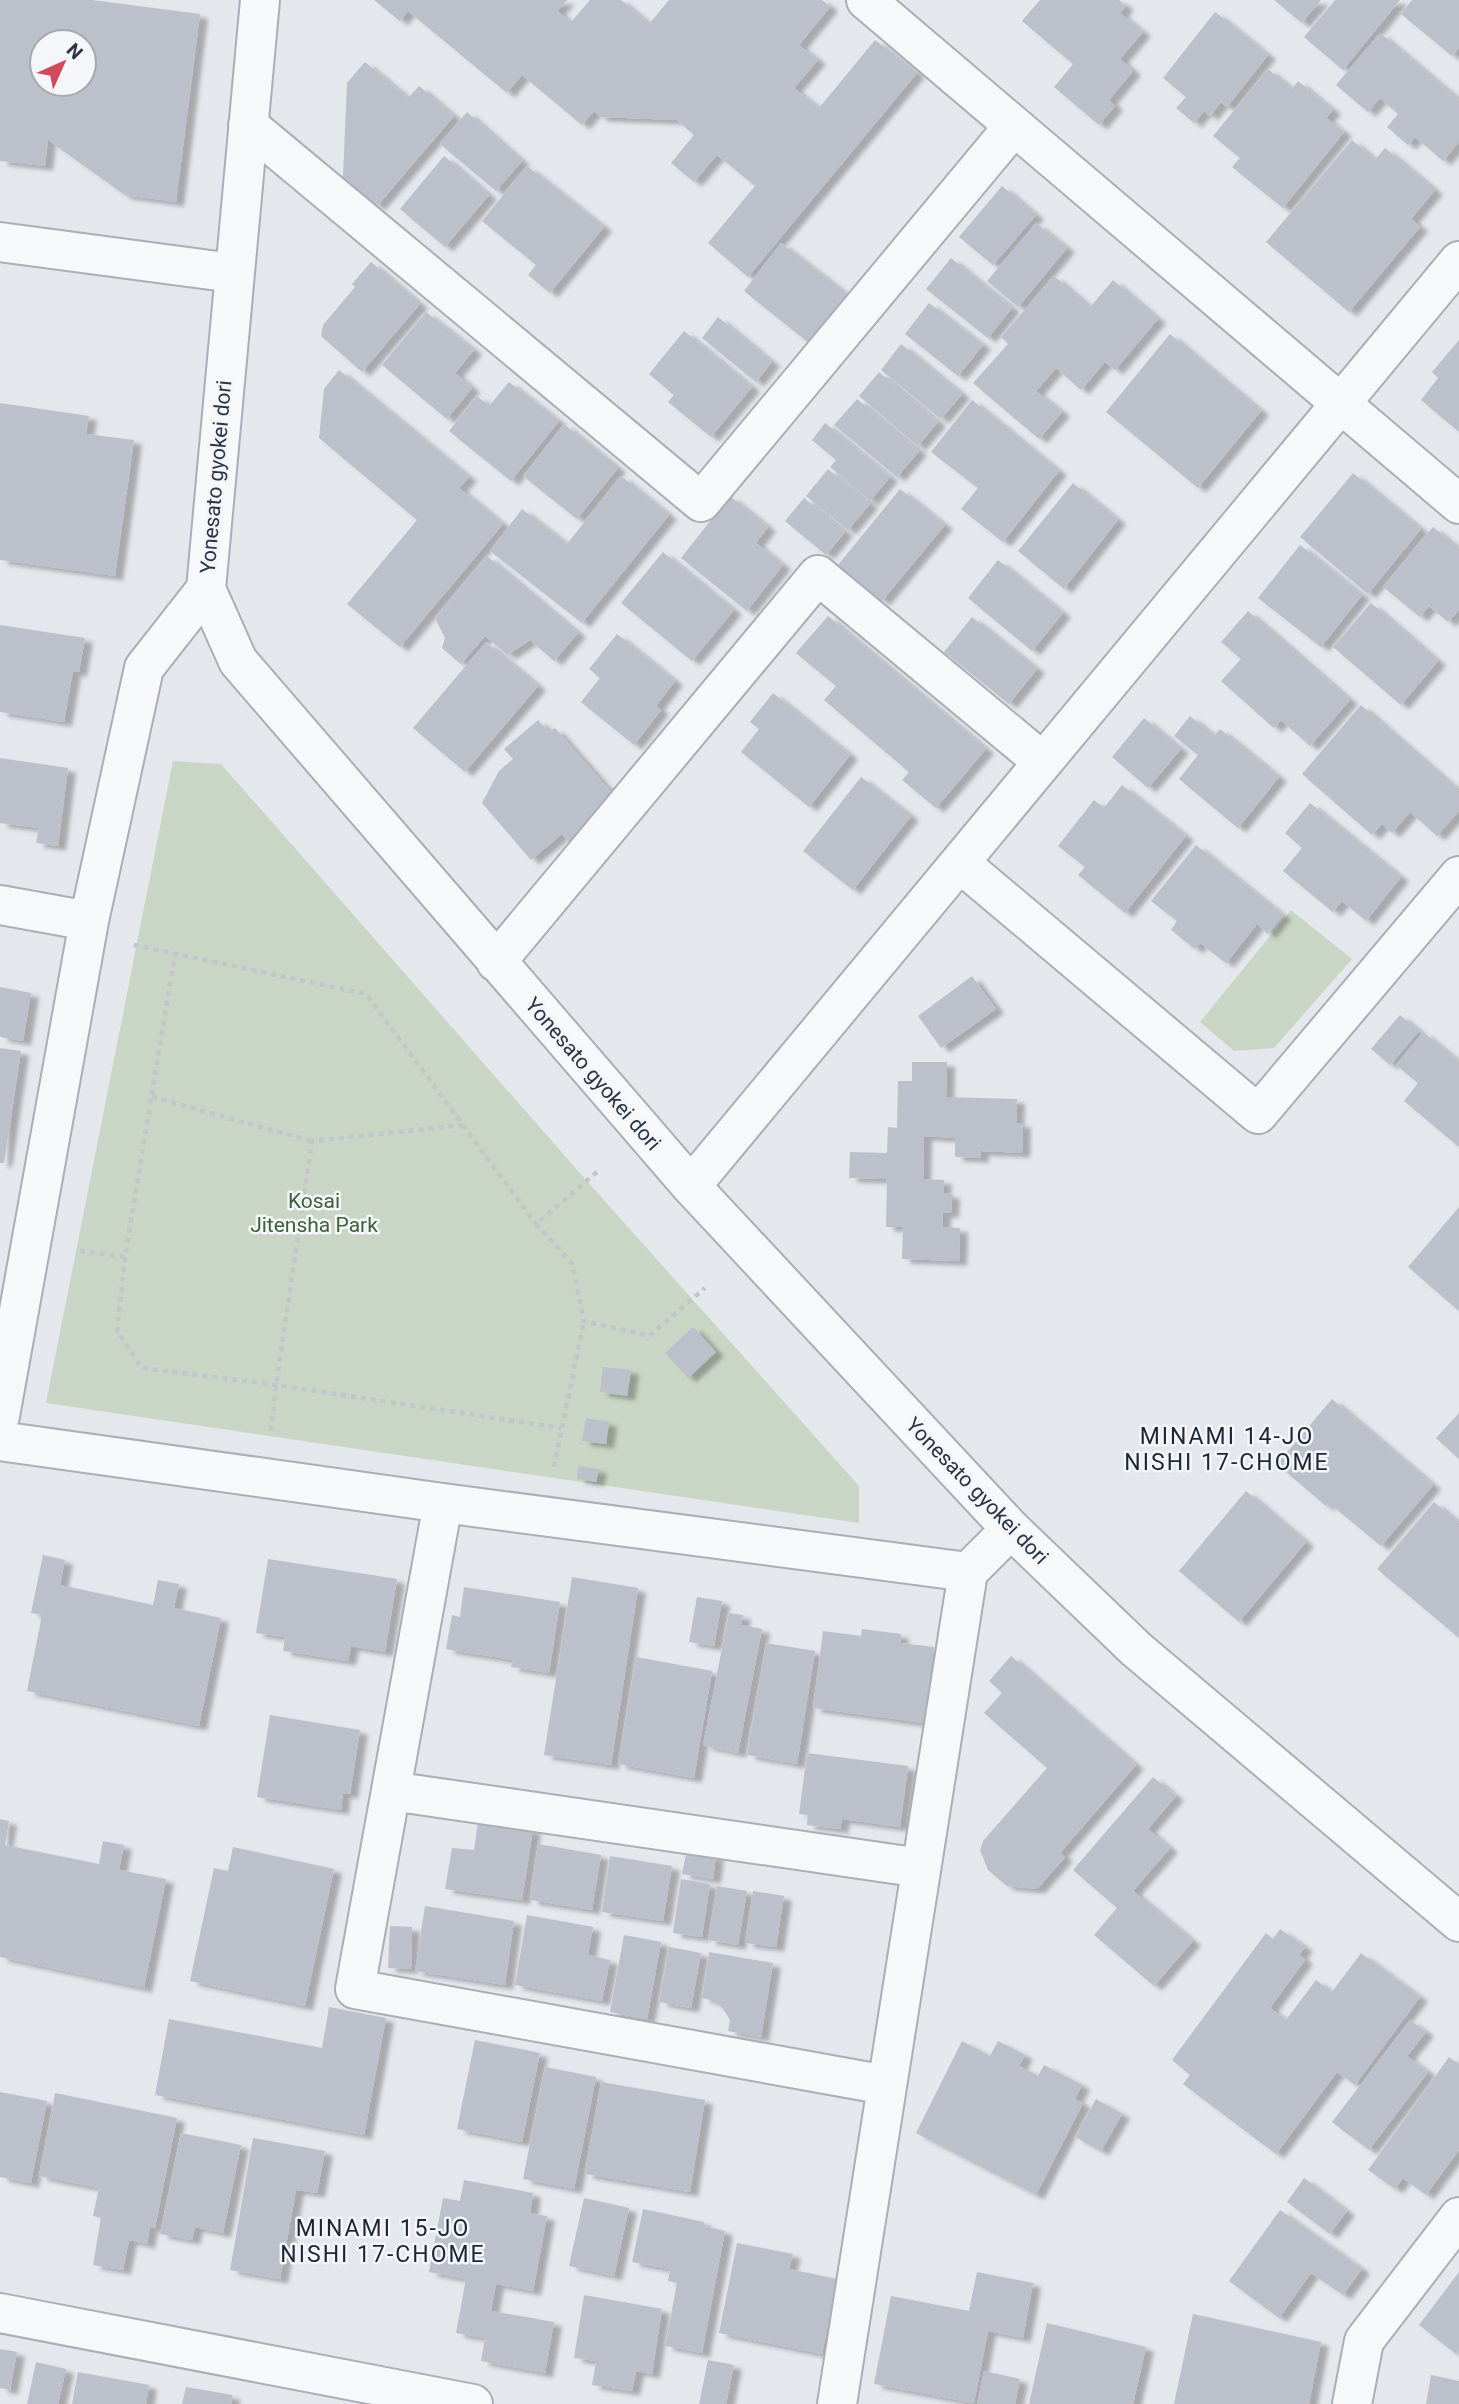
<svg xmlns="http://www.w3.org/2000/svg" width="1459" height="2404" viewBox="0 0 1459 2404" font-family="Roboto,sans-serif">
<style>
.green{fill:#c9d6c5}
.building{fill:#bbc0ca;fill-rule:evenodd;filter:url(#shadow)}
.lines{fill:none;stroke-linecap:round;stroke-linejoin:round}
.minor-casing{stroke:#a9aeb7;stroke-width:42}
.path{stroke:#c2c5cb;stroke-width:4.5;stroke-dasharray:5 5;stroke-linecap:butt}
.minor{stroke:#f7f8fa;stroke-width:38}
.labels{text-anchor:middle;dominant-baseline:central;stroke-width:5;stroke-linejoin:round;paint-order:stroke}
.street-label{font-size:21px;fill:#2b3445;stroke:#f4f6f9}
.park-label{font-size:21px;fill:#3f6138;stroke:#f4f6f9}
.neighbourhood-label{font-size:23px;letter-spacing:2px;fill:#1d2536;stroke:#f4f6f9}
</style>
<defs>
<filter id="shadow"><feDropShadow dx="8" dy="4.5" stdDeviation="2" flood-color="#0004"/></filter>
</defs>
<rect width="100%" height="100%" fill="#e4e7ec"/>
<!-- green -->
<path class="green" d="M 173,761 L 221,764 L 586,1180 L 859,1486 L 859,1523 L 46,1403 Z
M 1291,910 L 1352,959 L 1274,1048 L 1234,1051 L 1200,1022 Z"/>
<!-- building -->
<path class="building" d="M 0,0 L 92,0 L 200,14 L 176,202 L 125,195 L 48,140 L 45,166 L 0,161 ZM 42,42 L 84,42 L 84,84 L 42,84 Z
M 374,0 L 567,0 L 557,11 L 571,22 L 590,0 L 621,0 L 649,24 L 669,0 L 822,0 L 830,7 L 799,45 L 818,60 L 794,88 L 819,108 L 875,40 L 917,73 L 748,277 L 708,243 L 755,186 L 717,155 L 694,182 L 671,163 L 694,135 L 677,120 L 601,117 L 594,111 L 582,125 L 522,75 L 507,93 L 408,11 L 400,21 Z
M 1040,0 L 1119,0 L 1126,6 L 1120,13 L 1143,32 L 1120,59 L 1133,71 L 1109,100 L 1115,106 L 1099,125 L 1054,87 L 1073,64 L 1022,21 Z
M 1274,0 L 1321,0 L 1302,23 Z
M 1335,0 L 1400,0 L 1343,70 L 1304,37 Z
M 1412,0 L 1459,0 L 1459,48 L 1452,56 L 1401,14 Z
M 1215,12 L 1268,55 L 1227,107 L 1221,102 L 1210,116 L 1204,111 L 1194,123 L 1176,108 L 1186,97 L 1163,78 Z
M 1380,33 L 1459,100 L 1459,142 L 1443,161 L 1415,137 L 1408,145 L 1387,127 L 1398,114 L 1380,98 L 1368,112 L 1336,85 Z
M 365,62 L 408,98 L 419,86 L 454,116 L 377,206 L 343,177 L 347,83 Z
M 1268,69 L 1292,89 L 1298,81 L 1333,110 L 1326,118 L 1344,132 L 1283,208 L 1232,167 L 1240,158 L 1213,136 Z
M 467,112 L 522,161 L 496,191 L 440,144 Z
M 1352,140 L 1375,160 L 1385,148 L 1435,190 L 1411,219 L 1420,227 L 1349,312 L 1266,242 Z
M 444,156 L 489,195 L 445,247 L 400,209 Z
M 527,166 L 604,227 L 550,293 L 528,275 L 536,265 L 482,221 Z
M 1002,186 L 1036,215 L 993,265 L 959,237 Z
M 1036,223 L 1067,248 L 1018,307 L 987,281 Z
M 781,243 L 848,295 L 809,343 L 744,291 Z
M 951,258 L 1012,308 L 988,338 L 926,289 Z
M 371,262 L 420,304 L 362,372 L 321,336 L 323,325 L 355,287 L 352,284 Z
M 1054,276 L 1090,307 L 1113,280 L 1158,319 L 1115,370 L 1105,362 L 1081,390 L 1056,368 L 1036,391 L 1062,412 L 1039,439 L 973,383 L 1008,344 L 1001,337 Z
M 929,303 L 983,345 L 958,376 L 905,334 Z
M 426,312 L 474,350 L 455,373 L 472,388 L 447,419 L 382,365 Z
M 718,317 L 772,362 L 756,382 L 702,338 Z
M 684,331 L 752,387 L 711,437 L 668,402 L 674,395 L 649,374 Z
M 1170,334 L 1261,411 L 1198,488 L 1106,412 Z
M 1459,340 L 1459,432 L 1421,400 L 1438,378 L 1432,372 Z
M 901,344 L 962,394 L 941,419 L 881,370 Z
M 339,370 L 469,477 L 459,488 L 503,524 L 400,647 L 347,604 L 417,520 L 319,438 L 324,389 Z
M 879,372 L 938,422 L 918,446 L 859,396 Z
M 509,382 L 559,421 L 511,481 L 449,431 L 477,396 L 489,406 Z
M 857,399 L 919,451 L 897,477 L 834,425 Z
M 972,400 L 1059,471 L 1003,542 L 961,509 L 978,488 L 931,452 Z
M 0,403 L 89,416 L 86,434 L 134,440 L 115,576 L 0,560 Z
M 825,423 L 890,477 L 870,501 L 830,467 L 836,460 L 812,440 Z
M 564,424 L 618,468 L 577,519 L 523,476 Z
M 828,469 L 870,504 L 848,530 L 806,496 Z
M 1353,473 L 1421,529 L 1368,594 L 1300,537 Z
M 621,476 L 669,515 L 582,623 L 490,551 L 522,509 L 567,544 Z
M 1073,483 L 1118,520 L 1064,589 L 1018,551 Z
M 900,489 L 945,525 L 882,601 L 838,565 Z
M 730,496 L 768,527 L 756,543 L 783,565 L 747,611 L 681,558 Z
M 804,498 L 845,532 L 826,555 L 785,521 Z
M 1433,527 L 1459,549 L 1459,610 L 1448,622 L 1429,606 L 1420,617 L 1383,587 Z
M 1300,545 L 1362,595 L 1321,647 L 1258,598 Z
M 663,552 L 734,610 L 692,661 L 621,603 Z
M 487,556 L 578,633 L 554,661 L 530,640 L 508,655 L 485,636 L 461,664 L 442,648 L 445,638 L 435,618 Z
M 998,560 L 1063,613 L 1032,651 L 968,598 Z
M 1371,603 L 1438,661 L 1401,705 L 1333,647 Z
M 1248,611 L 1350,700 L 1310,746 L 1281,720 L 1274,728 L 1221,681 L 1241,659 L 1221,642 Z
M 828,616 L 986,749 L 936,808 L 902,780 L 909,772 L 824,700 L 836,686 L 796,653 Z
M 972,617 L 1037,669 L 1009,704 L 944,652 Z
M 0,625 L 85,638 L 79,672 L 73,671 L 64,722 L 0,712 Z
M 617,634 L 675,681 L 656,706 L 661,710 L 634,745 L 581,702 L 600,678 L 589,669 Z
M 486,642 L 538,686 L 465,772 L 413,728 Z
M 773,693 L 850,755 L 809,807 L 741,752 L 759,729 L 750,722 Z
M 1361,705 L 1459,791 L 1459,811 L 1437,836 L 1410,812 L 1392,833 L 1382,824 L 1372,835 L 1302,774 Z
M 1190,716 L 1214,736 L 1220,729 L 1279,777 L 1238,828 L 1179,779 L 1198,755 L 1174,736 Z
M 1144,718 L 1181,749 L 1148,788 L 1112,757 Z
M 538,720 L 549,732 L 555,728 L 616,798 L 581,828 L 587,834 L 573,846 L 562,834 L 531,860 L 482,803 L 499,771 L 513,759 L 504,749 Z
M 0,758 L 68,768 L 58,846 L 36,843 L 39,828 L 0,823 Z
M 861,777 L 911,816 L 853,890 L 803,851 Z
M 1122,785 L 1186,836 L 1125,913 L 1078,875 L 1085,867 L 1058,846 L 1094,800 L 1104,808 Z
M 1310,803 L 1401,877 L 1366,921 L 1342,901 L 1333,912 L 1283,871 L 1302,848 L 1285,833 Z
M 1196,845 L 1283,915 L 1268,934 L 1257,924 L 1226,963 L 1200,943 L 1195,949 L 1171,930 L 1177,921 L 1151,901 Z
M 972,976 L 996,1009 L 941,1048 L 918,1016 Z
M 0,987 L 31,993 L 23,1041 L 0,1037 Z
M 1400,1015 L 1419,1031 L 1390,1065 L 1371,1049 Z
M 1423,1032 L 1459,1062 L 1459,1147 L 1404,1101 L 1418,1083 L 1396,1065 Z
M 0,1048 L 21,1051 L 4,1163 L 0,1163 Z
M 912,1062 L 947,1062 L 946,1097 L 1017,1099 L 1016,1123 L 1023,1123 L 1022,1153 L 981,1151 L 981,1158 L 955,1157 L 955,1138 L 924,1136 L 923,1179 L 944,1180 L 943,1193 L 952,1194 L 951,1213 L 943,1213 L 943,1227 L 960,1228 L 959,1261 L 902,1259 L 903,1227 L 886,1227 L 887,1179 L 849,1178 L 850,1152 L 887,1153 L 888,1127 L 897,1128 L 898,1081 L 912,1081 Z
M 1459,1207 L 1459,1311 L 1408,1267 Z
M 693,1327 L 716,1352 L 688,1378 L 665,1353 Z
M 603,1367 L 631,1370 L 627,1396 L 600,1392 Z
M 1332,1399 L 1433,1485 L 1381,1546 L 1329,1503 L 1326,1506 L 1277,1464 Z
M 1459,1413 L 1459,1459 L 1436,1438 Z
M 586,1418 L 609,1422 L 606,1444 L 582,1441 Z
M 578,1466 L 599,1469 L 596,1482 L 577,1479 Z
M 1246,1491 L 1306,1542 L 1239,1622 L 1179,1571 Z
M 1434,1502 L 1459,1523 L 1459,1638 L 1377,1569 Z
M 43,1555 L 65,1560 L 60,1585 L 153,1605 L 158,1580 L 179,1584 L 174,1608 L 221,1618 L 199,1726 L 27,1691 L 42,1615 L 31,1613 Z
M 268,1559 L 397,1579 L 385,1652 L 351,1646 L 348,1661 L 283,1651 L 285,1637 L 256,1633 Z
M 572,1577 L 638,1588 L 611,1765 L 544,1755 Z
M 464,1587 L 560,1602 L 549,1673 L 511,1667 L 513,1660 L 446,1649 L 452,1615 L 460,1617 Z
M 697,1597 L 722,1601 L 714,1646 L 689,1642 Z
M 729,1613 L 743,1615 L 741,1625 L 762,1629 L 738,1753 L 703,1745 Z
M 862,1629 L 901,1634 L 900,1643 L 934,1647 L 924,1723 L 813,1708 L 823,1631 L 861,1636 Z
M 766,1643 L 815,1651 L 797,1764 L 747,1755 Z
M 1011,1656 L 1136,1765 L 1060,1853 L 1065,1857 L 1037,1889 L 1007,1886 L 988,1870 L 980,1850 L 983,1841 L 1047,1768 L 984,1713 L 1002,1693 L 989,1681 Z
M 636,1657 L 712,1671 L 694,1778 L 618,1764 Z
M 270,1715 L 360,1730 L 350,1794 L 343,1793 L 341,1810 L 257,1797 Z
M 807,1753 L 908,1766 L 900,1827 L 842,1819 L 840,1829 L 807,1825 L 808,1815 L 799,1814 Z
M 1153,1777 L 1176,1796 L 1148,1829 L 1170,1848 L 1133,1891 L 1193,1941 L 1154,1986 L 1094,1935 L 1117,1908 L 1073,1870 Z
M 0,1819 L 9,1821 L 5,1845 L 99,1864 L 103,1841 L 124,1845 L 119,1870 L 166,1879 L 144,1988 L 0,1957 Z
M 478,1821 L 533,1829 L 522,1900 L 445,1889 L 452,1848 L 474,1850 Z
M 538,1844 L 601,1855 L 592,1910 L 530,1900 Z
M 233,1847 L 334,1869 L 305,2006 L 190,1981 L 214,1868 L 228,1871 Z
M 687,1850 L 716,1855 L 713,1879 L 682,1874 Z
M 610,1856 L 672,1866 L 663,1921 L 602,1912 Z
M 681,1879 L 710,1884 L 702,1937 L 673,1933 Z
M 717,1886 L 747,1891 L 738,1945 L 708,1940 Z
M 753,1891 L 784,1896 L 776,1947 L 745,1943 Z
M 425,1906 L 514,1921 L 505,1985 L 415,1971 Z
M 527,1915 L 593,1927 L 588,1955 L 610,1960 L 602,2001 L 515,1985 Z
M 390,1926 L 412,1927 L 411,1969 L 388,1968 Z
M 1280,1929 L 1305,1947 L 1299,1955 L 1305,1960 L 1270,2008 L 1286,2020 L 1316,1980 L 1332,1992 L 1361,1953 L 1420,1997 L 1355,2085 L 1337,2072 L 1276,2154 L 1183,2084 L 1190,2075 L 1172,2060 L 1266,1933 L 1273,1939 Z
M 624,1935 L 661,1942 L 647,2019 L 610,2012 Z
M 669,1947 L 701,1953 L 691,2008 L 659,2002 Z
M 709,1952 L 773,1963 L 761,2037 L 728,2031 L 730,2020 L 722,2007 L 711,2000 L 702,1998 Z
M 329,2007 L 386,2018 L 364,2135 L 155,2095 L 169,2019 L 322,2048 Z
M 1410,2020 L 1426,2032 L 1407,2056 L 1428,2072 L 1369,2150 L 1332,2122 Z
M 475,2040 L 540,2053 L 522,2142 L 457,2129 Z
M 962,2041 L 990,2056 L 998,2041 L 1025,2055 L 1019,2066 L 1038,2076 L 1044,2065 L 1082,2085 L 1075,2099 L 1083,2103 L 1036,2195 L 916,2133 Z
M 1449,2057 L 1459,2064 L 1459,2150 L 1426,2195 L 1403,2178 L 1395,2189 L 1368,2170 Z
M 545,2067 L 596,2077 L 574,2189 L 523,2179 Z
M 601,2082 L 705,2100 L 690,2192 L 585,2174 Z
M 0,2092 L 47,2101 L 31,2183 L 0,2177 Z
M 55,2093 L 177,2118 L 155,2228 L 150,2227 L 147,2244 L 129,2240 L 123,2270 L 93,2265 L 101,2218 L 93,2216 L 99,2188 L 39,2176 Z
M 1096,2099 L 1122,2114 L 1101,2151 L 1075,2137 Z
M 181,2133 L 241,2145 L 223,2233 L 195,2227 L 192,2240 L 160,2234 Z
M 253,2138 L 325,2151 L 317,2193 L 296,2190 L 280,2279 L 230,2270 Z
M 1304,2178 L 1347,2211 L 1330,2234 L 1287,2202 Z
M 464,2180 L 533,2193 L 530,2213 L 547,2216 L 533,2291 L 496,2284 L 491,2311 L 554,2322 L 545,2373 L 481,2361 L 485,2338 L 456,2333 L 466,2279 L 429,2272 L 443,2198 L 460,2201 Z
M 584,2198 L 629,2208 L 614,2276 L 569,2266 Z
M 643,2209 L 704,2222 L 704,2226 L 725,2231 L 702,2353 L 665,2346 L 677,2283 L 668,2281 L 670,2269 L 632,2262 Z
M 1280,2210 L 1362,2269 L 1343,2295 L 1311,2273 L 1279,2318 L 1229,2281 Z
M 737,2243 L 793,2254 L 789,2269 L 837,2279 L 822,2354 L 719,2333 Z
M 977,2272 L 1033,2283 L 1023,2338 L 988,2331 L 974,2403 L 874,2384 L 891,2296 L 969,2311 Z
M 1459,2272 L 1459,2350 L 1456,2354 L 1419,2325 Z
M 584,2295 L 662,2309 L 652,2374 L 636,2371 L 632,2391 L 592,2385 L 596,2361 L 574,2358 Z
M 1193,2314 L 1321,2342 L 1309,2404 L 1174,2404 Z
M 1047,2323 L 1146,2347 L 1133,2404 L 1029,2404 Z
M 0,2349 L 17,2352 L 10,2390 L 0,2388 Z
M 708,2360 L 734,2365 L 726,2404 L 699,2404 Z
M 36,2362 L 66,2369 L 58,2404 L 27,2404 Z
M 984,2371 L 1020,2379 L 1015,2404 L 977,2404 Z
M 78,2372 L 149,2385 L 146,2404 L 72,2404 Z
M 1431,2375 L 1459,2381 L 1459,2404 L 1426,2404 Z
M 186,2387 L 232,2395 L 231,2404 L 182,2404 Z"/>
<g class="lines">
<defs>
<path id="minor" d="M 260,0 L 206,589 L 238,661 L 691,1186 L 1011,1529 L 1136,1649 L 1459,1922
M 866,0 L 1459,504
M 248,125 L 701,502 L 1014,126
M 0,242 L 233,273
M 960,863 L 1258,1114 L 1459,876
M 0,905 L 89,921
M 496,962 L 818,575 L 1043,762
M 691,1186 L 1459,261
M 0,1416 L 89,921 L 144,668 L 206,589
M 0,1441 L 443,1503 L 968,1572 L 1011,1529
M 443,1503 L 355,1989 L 886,2085
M 391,1791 L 921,1868
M 0,2313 L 473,2404
M 837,2404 L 968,1572
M 1352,2404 L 1364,2341 L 1459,2217"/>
</defs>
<!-- minor casing -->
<use href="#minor" class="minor-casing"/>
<!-- path -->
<path class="path" d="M 134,945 L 366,994 L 536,1224
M 152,1097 L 312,1141
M 597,1172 L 536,1224 L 572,1263 L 584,1321 L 649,1336 L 705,1288
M 80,1251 L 125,1257 L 175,954
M 125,1257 L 117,1331 L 142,1368 L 276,1385 L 561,1428
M 271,1431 L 276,1385 L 312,1141 L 463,1125
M 554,1467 L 584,1321"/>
<!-- minor -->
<use href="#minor" class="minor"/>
</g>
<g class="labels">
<!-- street labels -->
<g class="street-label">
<text transform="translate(216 477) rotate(-85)">Yonesato gyokei dori</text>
<text transform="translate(593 1074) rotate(49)">Yonesato gyokei dori</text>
<text transform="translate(977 1491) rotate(46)">Yonesato gyokei dori</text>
</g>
<!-- park labels -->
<g class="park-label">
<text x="314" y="1201">Kosai<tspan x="314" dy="24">Jitensha Park</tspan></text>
</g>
<!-- neighbourhood labels -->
<g class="neighbourhood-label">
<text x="1227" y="1436">MINAMI 14-JO<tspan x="1227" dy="26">NISHI 17-CHOME</tspan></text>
<text x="383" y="2228">MINAMI 15-JO<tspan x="383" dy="26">NISHI 17-CHOME</tspan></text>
</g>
</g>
<!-- north arrow -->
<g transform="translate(63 63) rotate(45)"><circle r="33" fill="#f4f6f9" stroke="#a4a8b1" stroke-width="2"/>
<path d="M0-5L12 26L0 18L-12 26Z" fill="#d1495b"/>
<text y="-10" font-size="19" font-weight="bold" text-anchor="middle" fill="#2b3445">N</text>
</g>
</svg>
